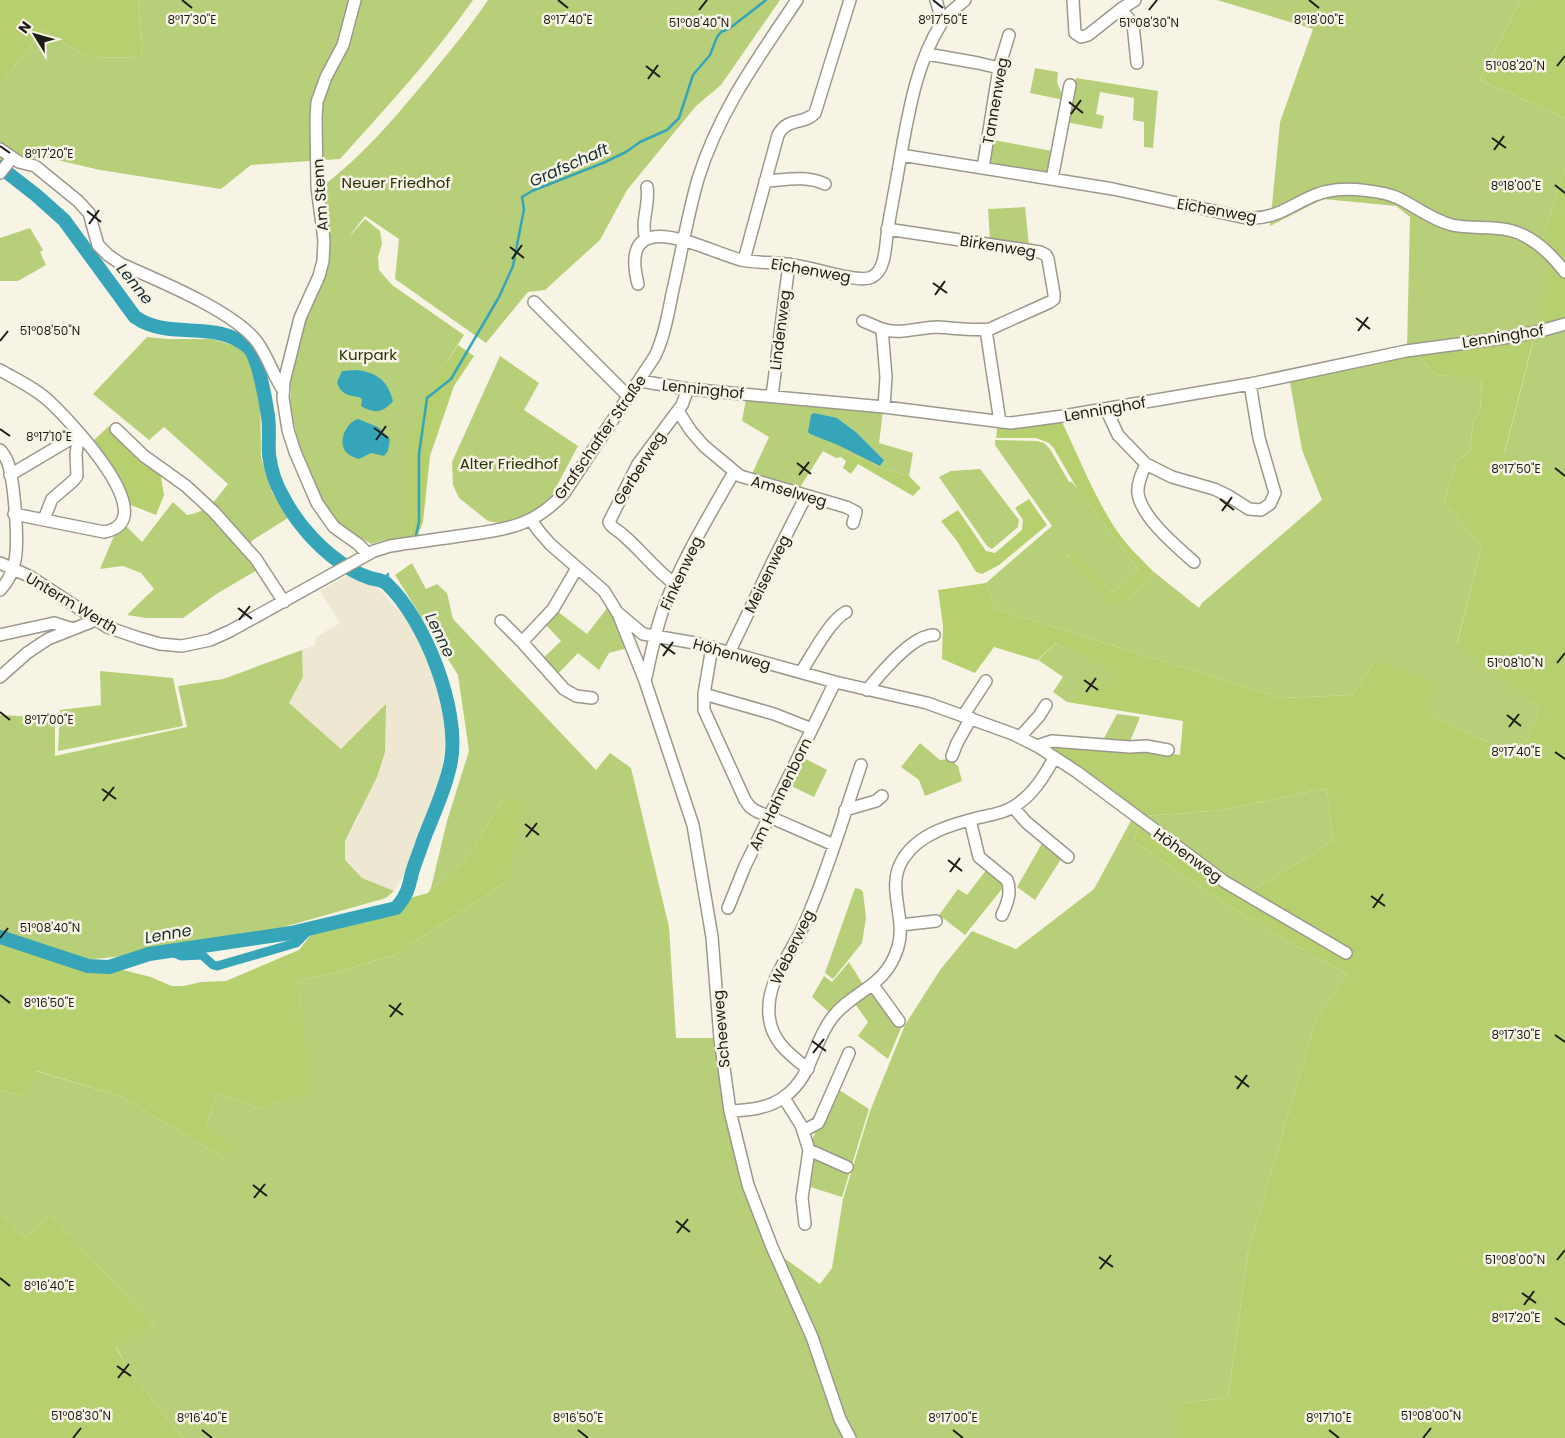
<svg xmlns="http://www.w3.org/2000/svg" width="1565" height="1438" viewBox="0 0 1565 1438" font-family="Poppins,sans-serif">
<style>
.built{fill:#eee8d3}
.green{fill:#b8cf79;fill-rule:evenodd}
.forest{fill:#b6cf6f}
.water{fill:#37a5b9}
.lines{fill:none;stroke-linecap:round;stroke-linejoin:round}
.stream{stroke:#37a5b9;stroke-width:2.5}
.canal{stroke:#37a5b9;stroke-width:9}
.river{stroke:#37a5b9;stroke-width:14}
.minor-casing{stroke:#9c988b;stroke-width:14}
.minor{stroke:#fff;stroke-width:11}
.ticks{fill:none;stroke:#1d1c17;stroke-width:2}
.labels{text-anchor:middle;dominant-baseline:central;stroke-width:5;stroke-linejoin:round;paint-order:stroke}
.street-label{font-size:15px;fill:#1d1c17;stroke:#f8f4e5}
.park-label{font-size:15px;fill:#283108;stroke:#f8f4e5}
.water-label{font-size:16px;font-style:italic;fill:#162e33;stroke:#f8f4e5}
.ticks-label{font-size:12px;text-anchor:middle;fill:#1d1c17;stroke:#f8f4e5;stroke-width:5;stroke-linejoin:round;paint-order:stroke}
</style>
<rect width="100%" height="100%" fill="#f8f4e5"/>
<!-- built -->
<path class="built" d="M 355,571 L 382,592 L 410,623 L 430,650 L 441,686 L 446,732 L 442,768 L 431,807 L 410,866 L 394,891 L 362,878 L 344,860 L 345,841 L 358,818 L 386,705 L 341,749 L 289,703 L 303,677 L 302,650 L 315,645 L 316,637 L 340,623 L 320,591 Z"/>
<!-- green -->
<path class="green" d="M 138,0 L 473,0 C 434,56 386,108 340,159 L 251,165 L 221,189 L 100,170 L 40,156 L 0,170 L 0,84 L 44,30 L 89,58 L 142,57 Z
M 488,0 L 780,0 L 721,85 L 696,106 L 627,190 L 600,240 L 545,290 L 528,292 L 486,343 L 395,279 L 399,239 L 365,216 L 348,238 L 365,219 L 380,231 L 382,244 L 378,257 L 379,270 L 392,285 L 464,335 L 426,394 L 410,475 L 412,537 L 385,540 L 371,544 L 343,527 L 332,516 L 314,484 L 298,441 L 290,406 L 292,365 L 326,248 L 323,186 C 361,157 392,121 422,85 C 445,57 468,30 488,0 Z
M 1217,0 L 1521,0 L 1480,80 L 1565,118 L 1565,168 L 1542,242 L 1552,250 L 1565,319 L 1565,477 L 1560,473 L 1504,455 L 1535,334 L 1407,348 L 1410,217 L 1396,206 L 1323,199 L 1270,226 L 1280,122 L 1313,29 Z
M 1035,68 L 1058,72 L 1057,82 L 1064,100 L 1030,93 Z
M 1076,78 L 1158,91 L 1153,148 L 1144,147 L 1144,122 L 1133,120 L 1134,98 L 1100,92 L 1096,114 L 1104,116 L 1102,129 L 1066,122 Z
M 994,140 L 1052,151 L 1048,175 L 989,163 Z
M 1025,207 L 1029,245 L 990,240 L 988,209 Z
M 30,228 L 43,250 L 40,252 L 46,265 L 18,281 L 0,281 L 0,238 Z
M 147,337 L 169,339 L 212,339 L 239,347 L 245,350 L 260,385 L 261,457 L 272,492 L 288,518 L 253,540 L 246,547 L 259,569 L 218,593 L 183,618 L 146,618 L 127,615 L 154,589 L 141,573 L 123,566 L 100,569 L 113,538 L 123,523 L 142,542 L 173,502 L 187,515 C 210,511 215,500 228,484 L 164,427 L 149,440 L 93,394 Z
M 1416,354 L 1437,375 L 1482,378 L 1480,410 L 1473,423 L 1470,451 L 1456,462 L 1444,503 L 1482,546 L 1457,643 L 1540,708 L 1527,741 L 1503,749 L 1429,714 L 1376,660 L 1352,695 L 1282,698 L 996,609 L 986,583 L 1052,526 L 995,445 L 995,440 L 1037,441 L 1044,443 L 1050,449 L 1069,482 L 1072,482 L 1138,569 L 1113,592 L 1072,552 L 1067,556 L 1110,603 L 1124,603 L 1154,572 L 1199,608 L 1202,603 L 1322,500 L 1302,450 L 1289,377 Z
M 500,356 L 539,383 L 524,410 L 578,446 L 552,495 L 546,502 L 533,512 L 524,517 L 499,523 L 488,521 L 459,498 L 453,485 L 452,462 Z
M 746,399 L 883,411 L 879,443 L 913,453 L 909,476 L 885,469 L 845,451 L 841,457 L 836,458 L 823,451 L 799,489 L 751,476 L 769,437 L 742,421 ZM 837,418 L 856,432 L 884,460 L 810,434 Z
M 980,469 L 1019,520 L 1018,527 L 992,549 L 987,546 L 939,477 L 951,471 Z
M 412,563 L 426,589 L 437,584 L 447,593 L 453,619 L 596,770 L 610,753 L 631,768 L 669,927 L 676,1038 L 716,1038 L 727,1111 L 776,1252 L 820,1284 L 832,1268 L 843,1199 L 870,1111 L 905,1025 L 940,970 L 972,931 L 1016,949 L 1094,889 L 1133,817 L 1222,810 L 1327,788 L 1333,841 L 1246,894 L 1138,822 L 1135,842 L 1221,901 L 1280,937 L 1347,974 L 1316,1019 L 1248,1252 L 1228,1398 L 1180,1403 L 1180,1438 L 183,1438 L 129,1371 L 116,1346 L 155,1326 L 49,1214 L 25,1238 L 0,1212 L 0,1090 L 25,1097 L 36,1071 L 120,1096 L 225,1158 L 234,1148 L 207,1124 L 217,1093 L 259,1109 L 311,1092 L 297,981 L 334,973 L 394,955 L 508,881 L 504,798 L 466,859 L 428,893 L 431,888 L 447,821 L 469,751 L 458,675 L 395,575 Z
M 608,607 L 614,611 L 628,648 L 609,653 L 599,670 L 578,653 L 556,676 L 541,660 L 561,641 L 545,624 L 557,611 L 587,634 Z
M 1056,643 L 1120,675 L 1067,702 L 1053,692 L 1063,677 L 1038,660 Z
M 302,650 L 303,677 L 289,703 L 341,749 L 386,704 L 385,752 L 377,777 L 345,841 L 345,860 L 362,878 L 394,891 L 386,898 L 210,948 L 83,960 L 0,934 L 0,715 L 55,718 L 55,756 L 187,727 L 178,686 L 223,679 Z
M 100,671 L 173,678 L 183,726 L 58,751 L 60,710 L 101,705 Z
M 1117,714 L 1140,717 L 1129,744 L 1102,742 Z
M 920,743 L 940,760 L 949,759 L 958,766 L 962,781 L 925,796 L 919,780 L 901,767 Z
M 802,757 L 827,770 L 814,797 L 789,785 Z
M 1044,840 L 1063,856 L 1035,900 L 1017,887 Z
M 987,869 L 1006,884 L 965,935 L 939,915 L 958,889 L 967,895 Z
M 855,888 L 860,889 L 863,892 L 866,918 L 862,943 L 833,979 L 825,973 Z
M 849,962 L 864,986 L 829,1012 L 812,997 L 824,976 L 832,982 Z
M 873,990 L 901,1028 L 888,1059 L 858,1036 L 868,1022 L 855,1004 Z
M 836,1088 L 869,1109 L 842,1197 L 807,1186 L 813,1158 L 822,1152 L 811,1142 Z"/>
<!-- forest -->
<path class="forest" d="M 0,0 L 138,0 L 142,57 L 89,58 L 44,30 L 0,84 Z
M 1521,0 L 1565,0 L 1565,118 L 1480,80 Z
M 1565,168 L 1565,319 L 1537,330 L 1552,250 L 1542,242 Z
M 1535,333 L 1504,454 L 1560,473 L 1565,477 L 1565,1438 L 1180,1438 L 1180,1403 L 1228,1398 L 1248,1252 L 1316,1019 L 1347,974 L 1280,937 L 1221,901 L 1135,842 L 1138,822 L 1246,894 L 1333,841 L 1327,788 L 1222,810 L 1133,817 L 1048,748 L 1094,743 L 1180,755 L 1183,721 L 1067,702 L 1119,675 L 1056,643 L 1037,660 L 994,647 L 975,673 L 942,659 L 943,626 L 938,590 L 986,583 L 996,609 L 1282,698 L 1352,695 L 1376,660 L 1435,682 L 1429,714 L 1503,749 L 1527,741 L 1540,708 L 1457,644 L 1482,546 L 1444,503 L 1456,462 L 1470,451 L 1473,423 L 1480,410 L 1482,379 L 1437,375 L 1416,354 Z
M 458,345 L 474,356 L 454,386 L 430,456 L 423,522 L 418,535 L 412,537 C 410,490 403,437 426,393 C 435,377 448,361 458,345 Z
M 1059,421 L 1063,424 C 1079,458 1093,493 1113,525 C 1124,543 1139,557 1154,572 L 1124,603 L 1110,603 L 1067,557 L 1072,551 L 1113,592 L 1138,569 L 1078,490 L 1053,447 L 1049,443 L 1036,438 L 996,438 L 998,423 Z
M 109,426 L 132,451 L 160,471 L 164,495 L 156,515 L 126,503 C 119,480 107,460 93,441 Z
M 845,451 L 885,469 L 909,476 L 921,488 L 913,496 L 858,464 L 851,474 L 843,468 L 846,461 L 841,457 Z
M 1029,499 L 1047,525 L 999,565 L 982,574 L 976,572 L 957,541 L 941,521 L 958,510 L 986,551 L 995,553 L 1022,530 L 1023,520 L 1015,508 Z
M 504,798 L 523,803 L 508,881 L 394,955 L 334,973 L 297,981 L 312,1092 L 259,1109 L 217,1093 L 207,1124 L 235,1148 L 225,1158 L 120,1096 L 37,1071 L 25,1097 L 0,1090 L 0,934 L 83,960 L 151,977 L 171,986 L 184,986 L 201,982 L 226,981 L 299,950 L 321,922 L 428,893 L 466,859 Z
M 0,1212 L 25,1238 L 49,1214 L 155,1326 L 116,1347 L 129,1371 L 183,1438 L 0,1438 Z"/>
<!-- water -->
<path class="water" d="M 356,370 C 377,372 388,381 393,401 C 383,413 374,414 361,406 L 362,399 L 359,397 C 349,396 340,394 337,382 L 342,371 Z
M 814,413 L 837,418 L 856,432 L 884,460 L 880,466 L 838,445 L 810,434 L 808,432 L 811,415 Z
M 358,419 L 378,427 L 390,439 L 388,451 L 384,456 L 371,453 L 359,459 C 355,458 350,456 347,453 C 337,443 345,423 358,419 Z"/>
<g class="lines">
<!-- stream -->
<path class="stream" d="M 416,535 L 419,522 L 419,454 L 427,398 L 451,379 L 499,297 L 513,266 L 524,209 L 522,197 L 532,191 L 603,163 L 626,152 L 640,142 L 667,130 L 679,118 L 693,75 L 710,55 L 717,37 L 721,32 L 730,28 L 766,0
M 385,582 L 388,574"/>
<!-- canal -->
<path class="canal" d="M 172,952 L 181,956 L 202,955 L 213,965 L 217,966 L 296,943 L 310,929"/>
<!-- river -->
<path class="river" d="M 0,167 L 36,195 L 64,220 L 135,317 C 169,341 216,319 248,347 C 258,355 266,402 268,416 C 270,429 268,442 269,455 C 271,469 275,483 282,495 C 297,525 323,553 352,570 C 357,573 364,576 370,578 C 376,580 382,579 387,584 C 425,620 460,709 451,761 C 446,788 433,815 423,841 C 420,851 415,862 412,873 C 410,880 409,889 405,895 C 403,900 399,904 396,908 L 291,933 L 149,954 L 109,967 L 88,966 L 0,937"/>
<defs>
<path id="minor" d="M 355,0 L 343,45 L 326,77 L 317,102 L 316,119 L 317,187 L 324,240 L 323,261 L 319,276 L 300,318 L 284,382 L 283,398 L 288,430 L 295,452 L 317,503 L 334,527 L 358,544 L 368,554
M 936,0 L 942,21
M 1073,0 L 1075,33 L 1081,37 L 1088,35 L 1121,9 L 1135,0
M 1121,9 L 1133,24 L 1137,63
M 927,54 L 978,63 L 999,68
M 0,149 L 19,162 L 35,166 L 78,201 L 89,213 L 98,245 L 108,255 L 121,264 C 157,280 234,311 257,342 C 268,357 273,375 283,390
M 901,155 L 1113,189 L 1246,218 C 1283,221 1300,194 1335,190 C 1352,188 1383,191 1398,198 C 1417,207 1432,220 1452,225 C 1475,230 1501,224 1523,235 C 1541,244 1553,257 1565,272
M 983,168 L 999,68 L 1009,35
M 0,173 L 12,158
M 1052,179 L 1070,85
M 765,181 C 785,180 806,175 825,184
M 646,239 C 640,222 650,205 647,187
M 744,260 L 778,135 C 787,117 804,125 815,113 L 850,0
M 638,284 C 617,201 704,250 741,260 C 755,263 771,262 786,264 C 805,266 823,272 842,276 C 850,277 864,281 872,277 C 887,269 885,243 888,228 C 892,203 897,179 901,154 C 909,110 917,62 941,24 C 946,14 957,7 965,0
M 534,302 L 629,397
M 863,321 L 882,329
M 986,330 L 1000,422
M 0,370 C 17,380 37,389 51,403 C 69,420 166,521 104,532 L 14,514
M 640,381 L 688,389 L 884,407 L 1011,423 L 1063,416 L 1250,384 L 1406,351 L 1511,337 L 1544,330 L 1565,324
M 772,396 L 789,264
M 884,407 L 886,377 L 882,329 C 900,335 920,327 938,327 C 955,328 972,331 990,329 L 1050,302 L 1054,299 L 1054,294 L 1048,259 L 1046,255 L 1040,252 L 887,229
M 1106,409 L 1118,435 L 1146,464 L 1172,477 L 1214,489 L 1227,495 L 1249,509 L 1261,510 L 1270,504 L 1275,493 L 1259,438 L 1250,384
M 678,411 L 691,431 L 704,446 L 740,476 L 846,507 L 856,512 L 853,523
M 116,429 L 144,456 L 186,486 L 214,512 L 256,559 L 284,602
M 0,450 C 4,454 6,458 8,463 C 14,481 19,541 15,560 C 13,571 8,582 0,590
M 1146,464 C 1142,473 1137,483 1138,493 C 1141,517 1176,546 1194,562
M 10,475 L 79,434
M 44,519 L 52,499 L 73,481 L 77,476 L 76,454 L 79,434
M 531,520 L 538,530 L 550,544 L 604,591 L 617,612 L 643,634 L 695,643 L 835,682 L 927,703 L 1013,734 L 1037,746 L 1077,772 L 1225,882 L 1346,953
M 0,563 L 31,577 L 107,627 L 139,638 L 160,644 L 182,646 L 210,640 L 230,631 L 374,551 L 390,546 C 415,542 441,539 466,535 C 508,529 535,526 565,492 L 655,356 C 664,337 668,315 672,294 C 681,256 687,217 698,179 C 719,111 758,58 797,0
M 675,584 C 655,570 641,550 623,535 C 618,530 611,528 609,522 L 638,464 L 682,405 L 688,389
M 619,616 L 645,681 L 693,825 L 712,937 L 720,1039 L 730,1111 L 748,1185 L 772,1247 L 812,1337 L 840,1419 L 850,1438
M 501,621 L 522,642 L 553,609 L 577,568
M 0,635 L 54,623 L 73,629
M 522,642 L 564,689 L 576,696 L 592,698
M 712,647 L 704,694 L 704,710 L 745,800 L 750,807 L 756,811 L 834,845
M 729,653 L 772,563 L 806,496
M 801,672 C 811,657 830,620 846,612
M 0,677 L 27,653 L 48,639 L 96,620
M 645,681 C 651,656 655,631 664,607 C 682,560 709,516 734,472
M 867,690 C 881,673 912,635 934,635
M 704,694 L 774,714 L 812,729
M 963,716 L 986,681
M 1020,737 L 1039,716 L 1046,705
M 1037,746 L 1052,741 L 1130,747 L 1146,746 L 1168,750
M 952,756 L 957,743 L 971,718
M 1013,807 L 1026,822 L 1068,857
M 845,810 L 876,801 L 882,796
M 970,820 L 979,857 L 1007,880 C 1012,892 1007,904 1002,915
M 728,908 L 745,866 L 835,682
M 901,925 L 936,921
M 873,985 L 899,1021
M 808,1069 C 789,1054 771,1041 769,1015 C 767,987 781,968 794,944 C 801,932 807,919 812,906 C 831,860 845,812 861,765
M 784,1098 L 801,1125 L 809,1150 L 802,1198 L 805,1224
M 730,1111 C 748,1110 768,1109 784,1097 C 813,1076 812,1044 832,1018 C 853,990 886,988 898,947 C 907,917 885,887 903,859 C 919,833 953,824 981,817 C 991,815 1004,813 1013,807 C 1032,796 1044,777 1054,758
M 803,1131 L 818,1123 L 820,1119 L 849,1053
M 809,1150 L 847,1167"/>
</defs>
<!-- minor casing -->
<use href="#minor" class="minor-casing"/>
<!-- minor -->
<use href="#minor" class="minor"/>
</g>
<!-- ticks -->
<path class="ticks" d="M 182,0 L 192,8M 558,0 L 568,8M 933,0 L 943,8M 1309,0 L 1319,8M 699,10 L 707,0M 1149,10 L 1157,0M 646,66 L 660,77M 1557,66 L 1565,56M 648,79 L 658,65M 1069,102 L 1083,113M 1071,114 L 1081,100M 1492,138 L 1506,148M 0,146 L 10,153M 1494,150 L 1504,136M 1555,185 L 1565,193M 87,211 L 101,222M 89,224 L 99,210M 510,247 L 524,258M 512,259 L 522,245M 933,283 L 947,293M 935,295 L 945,281M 1356,318 L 1370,329M 1358,331 L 1368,317M 0,341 L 8,331M 374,428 L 388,438M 0,429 L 10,436M 376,440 L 386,426M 797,463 L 811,474M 1555,468 L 1565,476M 799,475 L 809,462M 1220,499 L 1234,510M 1222,511 L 1232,497M 238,608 L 252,619M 239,620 L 250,606M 661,644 L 675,654M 663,656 L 673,642M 1557,663 L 1565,653M 1084,680 L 1098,690M 1086,692 L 1096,678M 0,712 L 10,720M 1507,715 L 1521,726M 1509,727 L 1519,714M 1555,752 L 1565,759M 102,789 L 116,799M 103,801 L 114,787M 525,824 L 539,835M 526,837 L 537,823M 948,860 L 962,871M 950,872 L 960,858M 1371,896 L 1385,906M 1373,908 L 1383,894M 0,938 L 8,928M 0,995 L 10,1003M 389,1005 L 403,1015M 390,1017 L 401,1003M 1555,1035 L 1565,1042M 812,1041 L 826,1051M 813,1053 L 824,1039M 1235,1076 L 1249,1087M 1237,1089 L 1247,1075M 253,1185 L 267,1196M 254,1198 L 265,1184M 676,1221 L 690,1232M 677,1233 L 688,1219M 1099,1257 L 1113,1267M 1557,1260 L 1565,1250M 1100,1269 L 1111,1255M 0,1278 L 10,1286M 1522,1293 L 1536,1303M 1524,1305 L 1534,1291M 1555,1318 L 1565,1325M 117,1366 L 131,1376M 118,1378 L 129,1364M 202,1430 L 212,1438M 578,1430 L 588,1438M 953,1430 L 963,1438M 1329,1430 L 1339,1438M 73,1438 L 81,1428M 1423,1438 L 1431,1428"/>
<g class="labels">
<!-- street labels -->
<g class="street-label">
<text transform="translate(995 101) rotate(-80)">Tannenweg</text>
<text transform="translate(320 195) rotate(-94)">Am Stenn</text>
<text transform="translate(1217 210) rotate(10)">Eichenweg</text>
<text transform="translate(998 246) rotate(9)">Birkenweg</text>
<text transform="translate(811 270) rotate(10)">Eichenweg</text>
<text transform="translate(780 330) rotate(-83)">Lindenweg</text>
<text transform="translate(1503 336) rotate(-9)">Lenninghof</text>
<text transform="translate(703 389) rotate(6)">Lenninghof</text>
<text transform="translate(1105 409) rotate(-10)">Lenninghof</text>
<text transform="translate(600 437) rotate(-55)">Grafschafter Straße</text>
<text transform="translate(639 468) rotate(-58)">Gerberweg</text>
<text transform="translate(789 491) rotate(16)">Amselweg</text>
<text transform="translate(681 573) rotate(-65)">Finkenweg</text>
<text transform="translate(767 574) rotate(-64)">Meisenweg</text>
<text transform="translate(72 603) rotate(31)">Unterm Werth</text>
<text transform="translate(732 654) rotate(16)">Höhenweg</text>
<text transform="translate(780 794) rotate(-64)">Am Hahnenborn</text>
<text transform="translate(1188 855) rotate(36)">Höhenweg</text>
<text transform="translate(792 947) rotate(-64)">Weberweg</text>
<text transform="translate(721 1029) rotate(-95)">Scheeweg</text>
</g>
<!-- park labels -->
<g class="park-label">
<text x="396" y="182">Neuer Friedhof</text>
<text x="368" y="354">Kurpark</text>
<text x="509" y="463">Alter Friedhof</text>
</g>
<!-- water labels -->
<g class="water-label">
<text transform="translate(569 165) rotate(-24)">Grafschaft</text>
<text transform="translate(135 284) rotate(51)">Lenne</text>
<text transform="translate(440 635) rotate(64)">Lenne</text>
<text transform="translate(168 934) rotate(-10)">Lenne</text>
</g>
</g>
<g class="ticks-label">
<text x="192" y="24">8°17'30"E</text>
<text x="568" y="24">8°17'40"E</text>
<text x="943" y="24">8°17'50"E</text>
<text x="1319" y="24">8°18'00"E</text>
<text x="699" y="27">51°08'40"N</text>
<text x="1149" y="27">51°08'30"N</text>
<text x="1515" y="70">51°08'20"N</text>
<text x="49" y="158">8°17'20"E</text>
<text x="1516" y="190">8°18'00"E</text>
<text x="50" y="335">51°08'50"N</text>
<text x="49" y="441">8°17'10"E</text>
<text x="1516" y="473">8°17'50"E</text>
<text x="1515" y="667">51°08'10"N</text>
<text x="49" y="724">8°17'00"E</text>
<text x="1516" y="756">8°17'40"E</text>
<text x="50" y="932">51°08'40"N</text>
<text x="49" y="1007">8°16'50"E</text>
<text x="1516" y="1039">8°17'30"E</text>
<text x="1515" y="1264">51°08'00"N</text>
<text x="49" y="1290">8°16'40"E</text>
<text x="1516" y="1322">8°17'20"E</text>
<text x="81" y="1420">51°08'30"N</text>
<text x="1431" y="1420">51°08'00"N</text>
<text x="202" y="1422">8°16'40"E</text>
<text x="578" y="1422">8°16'50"E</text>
<text x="953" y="1422">8°17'00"E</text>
<text x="1329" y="1422">8°17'10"E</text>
</g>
<!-- north arrow -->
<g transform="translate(35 35) rotate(307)" stroke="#f8f4e5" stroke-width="4" paint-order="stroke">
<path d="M0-4L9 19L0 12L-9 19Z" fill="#1d1c17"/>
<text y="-8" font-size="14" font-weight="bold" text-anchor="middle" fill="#1d1c17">N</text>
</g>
</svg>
